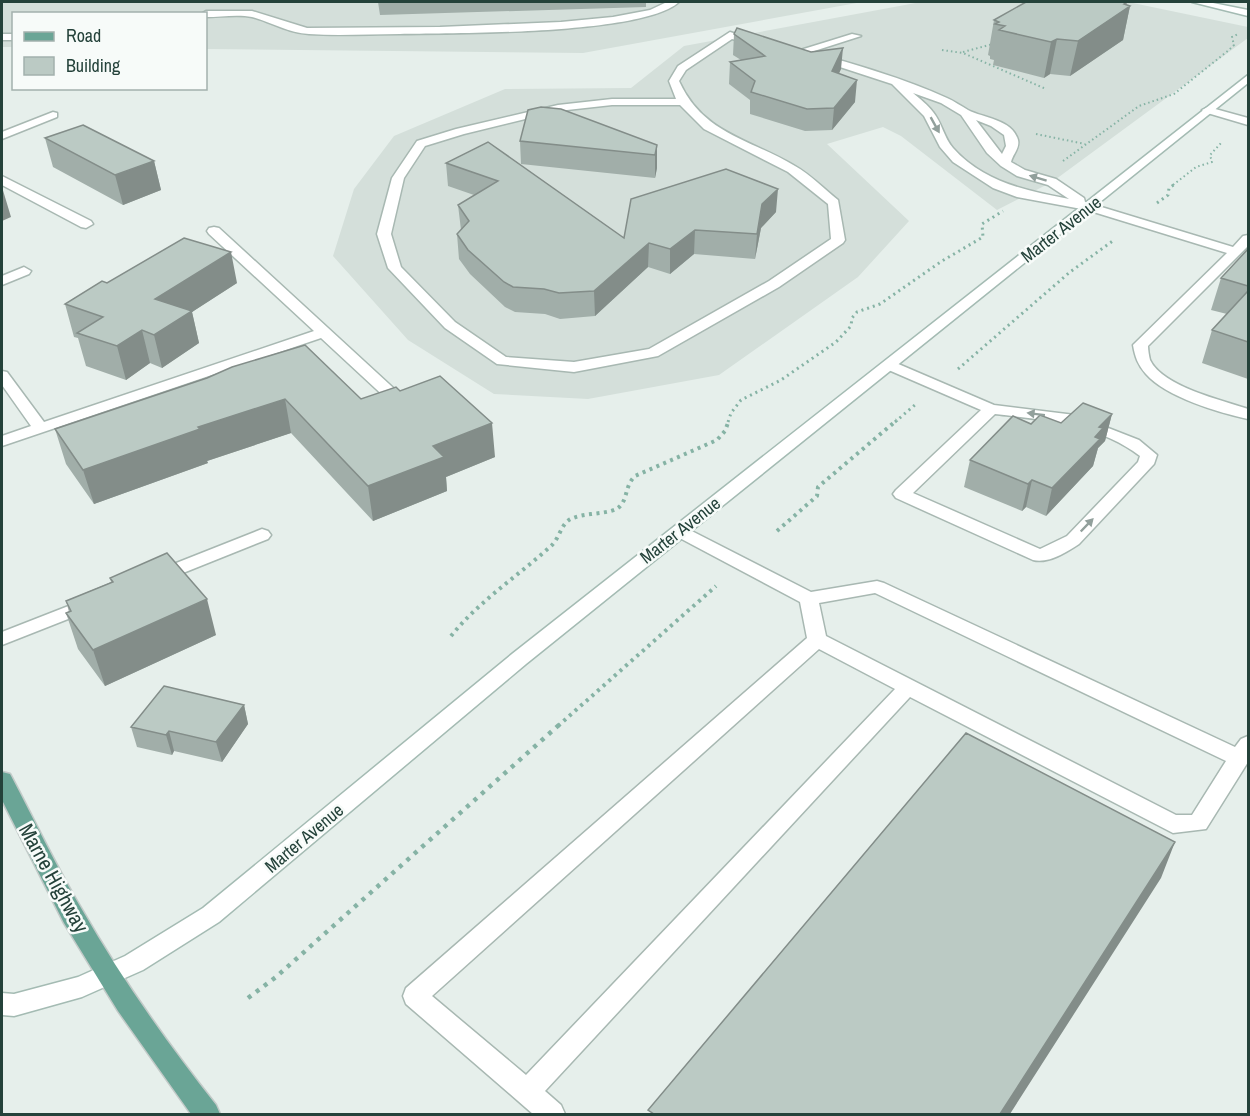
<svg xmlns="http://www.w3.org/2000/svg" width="1250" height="1116" viewBox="0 0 1250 1116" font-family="'Archivo Narrow',sans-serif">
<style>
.built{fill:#d4dfda}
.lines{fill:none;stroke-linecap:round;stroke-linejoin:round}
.lane-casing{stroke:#a8b8b2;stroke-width:3}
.secondary-casing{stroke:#a4bbb3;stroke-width:3}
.primary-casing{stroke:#c2cac8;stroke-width:3}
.path-far3{stroke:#86b3a5;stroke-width:2;stroke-dasharray:1.5 3;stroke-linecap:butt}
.path-far2{stroke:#86b3a5;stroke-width:3;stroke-dasharray:2 4;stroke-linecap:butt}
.path-far1{stroke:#86b3a5;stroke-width:4;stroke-dasharray:3 4.5;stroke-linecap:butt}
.path{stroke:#86b3a5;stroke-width:4.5;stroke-dasharray:4 6;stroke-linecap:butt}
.lane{fill:#fff;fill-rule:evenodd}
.secondary{fill:#fff;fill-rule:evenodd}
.primary{fill:#6aa596;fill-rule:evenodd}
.wall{fill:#a1aea9}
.shaded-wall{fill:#838d89}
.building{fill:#bbcac4;stroke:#838d89;stroke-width:1.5}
.oneway{fill:#92a09c}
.labels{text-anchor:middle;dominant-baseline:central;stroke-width:5;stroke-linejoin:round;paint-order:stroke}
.street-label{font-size:18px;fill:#24423a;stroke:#f7fbf9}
.near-street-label{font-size:21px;fill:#24423a;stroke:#f7fbf9}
</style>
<rect width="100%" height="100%" fill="#e6efeb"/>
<!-- built -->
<path class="built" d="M 2,2 L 862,2 L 583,53 L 206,49 L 206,14 L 14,14 L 13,47 L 2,47 Z
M 921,2 L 1128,2 L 1248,27 L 1248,38 L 1052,182 L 997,210 L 901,136 L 883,127 L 827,144 L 909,221 L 858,277 L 719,375 L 588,399 L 494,394 L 408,340 L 333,256 L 354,189 L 394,136 L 505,89 L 631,88 L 684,46 Z"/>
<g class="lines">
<defs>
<path id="lane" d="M 667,2 L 679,2 C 643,35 455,33 400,34 C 370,34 339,36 309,34 C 288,33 271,22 252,17 C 238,14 220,17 206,17 L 206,14 L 201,14 L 206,11 L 252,11 L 307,28 L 440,27 L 561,22 L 613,17 L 650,10 Z
M 730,32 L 761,42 L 756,45 L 732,39 L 686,70 L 679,81 C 703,134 750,139 795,166 C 811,175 824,189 838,200 L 845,240 L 843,243 L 779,287 L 658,356 L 574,372 L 497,364 L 445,328 L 388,268 L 377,234 L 392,178 L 417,141 L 456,129 L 558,105 L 612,99 L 676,99 L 669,81 L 678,66 ZM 612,105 L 680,105 L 704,129 L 788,172 L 828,204 L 831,239 L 769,281 L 649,349 L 574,362 L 506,357 L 455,322 L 401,267 L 391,234 L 404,178 L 425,146 L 464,134 L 558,111 Z
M 2,34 L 14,34 L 14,40 L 2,40 Z
M 852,34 L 861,36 L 811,52 C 857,65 903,78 947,98 C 954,101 961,106 968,110 C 983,118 1012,119 1018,140 C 1020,148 1013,154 1011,162 L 1025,170 L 1056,179 L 1084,198 L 1085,202 L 1233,247 L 1243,236 L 1248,235 L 1248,246 L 1148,346 C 1148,350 1149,356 1150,360 C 1163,387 1222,400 1248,409 L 1248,419 C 1220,413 1166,397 1146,374 C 1138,365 1135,357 1133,345 L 1227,253 L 1087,210 L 1017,197 L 993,188 L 953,162 L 940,147 L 924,116 L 892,84 L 794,52 ZM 913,93 L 941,103 L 961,115 L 987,153 L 1001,166 L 1017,176 L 1048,185 L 1069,199 C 1027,191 983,182 953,148 C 944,138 942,123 933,112 C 928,105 920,99 913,93 ZM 976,120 L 991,126 L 1004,135 L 1006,146 L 1002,154 Z
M 1208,107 L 1248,118 L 1248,125 L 1204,112 L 1202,110 Z
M 53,112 L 57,113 L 57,117 L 2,139 L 2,132 Z
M 2,176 L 91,221 L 93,224 L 86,228 L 81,227 L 2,185 Z
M 214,227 L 219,228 L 401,395 L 403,398 L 401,401 L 389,401 L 321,338 L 2,446 L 2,436 L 31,426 L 2,385 L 2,371 L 7,372 L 44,422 L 314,331 L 209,234 L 207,231 L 209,228 Z
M 24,267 L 31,271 L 29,274 L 2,285 L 2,276 Z
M 889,360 L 994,405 L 1075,415 L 1139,440 L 1157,455 L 1154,464 L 1079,544 C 1067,552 1048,564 1033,560 L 896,498 L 893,494 L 896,490 L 981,410 L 884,368 L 881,365 ZM 995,414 C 1045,420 1098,424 1140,456 L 1138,462 L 1067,536 L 1040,549 L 913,493 Z
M 680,525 L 811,592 L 877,581 L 884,583 L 1235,747 L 1241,739 L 1248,736 L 1248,762 L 1206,829 L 1173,833 L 910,697 L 545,1091 L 561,1105 L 565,1114 L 533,1114 L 406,1004 L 403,996 L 406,988 L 807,638 L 800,602 L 674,535 L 671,531 L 674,527 ZM 875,593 L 1226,761 L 1192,815 L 1176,815 L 826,636 L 819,603 ZM 819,649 L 895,689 L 526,1075 L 432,996 Z
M 262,529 L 268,531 L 271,535 L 268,539 L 163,581 L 151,581 L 148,577 L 151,573 Z
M 89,598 L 96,600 L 98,604 L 96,608 L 2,645 L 2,632 Z"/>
<path id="secondary" d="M 1192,2 L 1208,2 L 1248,10 L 1248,16 Z
M 1248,75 L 1248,83 L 526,664 L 219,922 L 143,970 L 82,997 L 14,1016 L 2,1015 L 2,993 L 14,994 L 78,977 L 125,956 L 203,908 L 512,654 Z"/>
<path id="primary" d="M 2,772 L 10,774 C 34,819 55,865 81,908 C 121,978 167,1043 216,1105 L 220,1114 L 191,1114 L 118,1011 L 64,923 L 2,800 Z"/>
</defs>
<!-- lane casing -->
<use href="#lane" class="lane-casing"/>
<!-- secondary casing -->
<use href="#secondary" class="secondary-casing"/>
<!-- primary casing -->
<use href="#primary" class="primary-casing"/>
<!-- path-far3 -->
<path class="path-far3" d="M 942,50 L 963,53 L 1046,89
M 963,52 L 993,44
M 1036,134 L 1085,144
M 1063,161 L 1139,106 L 1174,94 L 1229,50 L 1234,45 L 1232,37 L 1238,34
M 1173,185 L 1196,167 L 1212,162 L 1210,155 L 1222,142"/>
<!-- path-far2 -->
<path class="path-far2" d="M 1157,203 L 1168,195 L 1169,188 L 1175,184
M 958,369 L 1070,272 L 1114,240
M 728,422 L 731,413 L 741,400 L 781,380 L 836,342 L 851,326 L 852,318 L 857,312 L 880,304 L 942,261 L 983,237 L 982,224 L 1003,211
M 895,422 L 916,404"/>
<!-- path-far1 -->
<path class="path-far1" d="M 777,531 L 817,496 L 818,487 L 897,420
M 451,636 C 479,601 518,576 551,546 C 559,539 561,525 569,520 C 584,511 613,516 621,505 C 628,496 625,486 635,476 L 717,440 L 725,431 L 729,420
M 558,726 L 716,586"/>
<!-- path -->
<path class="path" d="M 248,998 L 276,977 L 560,724"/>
<!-- lane -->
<use href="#lane" class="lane"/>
<!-- secondary -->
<use href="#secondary" class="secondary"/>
<!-- primary -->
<use href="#primary" class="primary"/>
</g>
<!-- wall -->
<path class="wall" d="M 378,2 L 646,2 L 646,7 L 380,15 Z
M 1126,5 L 1130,6 L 1123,40 L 1070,76 L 1050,74 L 1044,78 L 993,65 L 994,60 L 990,59 L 990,56 L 988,55 L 994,20 Z
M 734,34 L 841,69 L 839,73 L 855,102 L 832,130 L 805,131 L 750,114 L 750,100 L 729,84 L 730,62 L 741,60 L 733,55 Z
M 45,138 L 154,161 L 161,190 L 123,205 L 53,167 Z
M 520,141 L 657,145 L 657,168 L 655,178 L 521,164 Z
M 488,142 L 624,238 L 776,212 L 761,228 L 755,259 L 694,254 L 670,274 L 648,267 L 595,316 L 560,319 L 545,314 L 515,312 L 505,307 L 470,274 L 459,259 L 457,234 L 461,230 L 458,205 L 474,195 L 448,186 L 446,163 Z
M 1248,249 L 1248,379 L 1202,363 L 1212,330 L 1227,314 L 1211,310 L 1221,278 Z
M 107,283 L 237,283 L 192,312 L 199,343 L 162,368 L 150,363 L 126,380 L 86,366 L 78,338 L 74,337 L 65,304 Z
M 207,378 L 361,399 L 400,391 L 495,457 L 446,477 L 447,491 L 373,521 L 291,433 L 207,461 L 208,463 L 94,504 L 66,464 L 55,429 Z
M 1112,414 L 1105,441 L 1098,448 L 1093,466 L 1046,516 L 1026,507 L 1022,511 L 964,487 L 970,460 L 1031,424 L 1061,423 Z
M 110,578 L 216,635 L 105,686 L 78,649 L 66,613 L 69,612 L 66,601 L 111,582 Z
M 244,705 L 248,724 L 222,762 L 174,751 L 172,755 L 137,747 L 131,727 Z"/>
<!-- shaded-wall -->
<path class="shaded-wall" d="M 1127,2 L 1125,9 L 1130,6 L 1123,40 L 1070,76 L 1078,41 Z
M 1057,39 L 1050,74 L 1044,78 L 1051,42 Z
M 843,48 L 841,69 L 830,92 L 832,71 Z
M 857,80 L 855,102 L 832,130 L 834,108 Z
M 657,145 L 657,168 L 655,178 L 655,155 Z
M 154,161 L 161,190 L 123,205 L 115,175 Z
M 2,187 L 11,217 L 2,221 Z
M 778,189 L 776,212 L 761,228 L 755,259 L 757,234 L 762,204 Z
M 695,230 L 694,254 L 670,274 L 670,249 Z
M 649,243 L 648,267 L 595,316 L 594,291 Z
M 231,252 L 237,283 L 192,312 L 199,343 L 162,368 L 154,335 L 155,299 Z
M 142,330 L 150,363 L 126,380 L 117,346 Z
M 285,399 L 291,433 L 207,461 L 208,463 L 94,504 L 83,470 L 198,427 Z
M 1112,414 L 1105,441 L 1098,448 L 1093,466 L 1046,516 L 1052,488 L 1095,437 L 1099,427 Z
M 492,423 L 495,457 L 446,477 L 447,491 L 373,521 L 368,486 L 433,446 Z
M 1032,480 L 1026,507 L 1022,511 L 1028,484 Z
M 207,599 L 216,635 L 105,686 L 93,650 Z
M 244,705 L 248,724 L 222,762 L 216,742 Z
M 169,731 L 174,751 L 172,755 L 166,735 Z
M 1175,842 L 1161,878 L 1010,1114 L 1000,1114 Z"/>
<!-- building -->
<path class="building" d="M 1026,2 L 1127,2 L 1124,4 L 1130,6 L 1078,41 L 1057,39 L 1051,42 L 999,30 L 1005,26 L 995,24 L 999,22 L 994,20 Z
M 737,28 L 811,52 L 843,48 L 832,71 L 857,80 L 834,108 L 807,109 L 751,92 L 755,81 L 730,62 L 765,56 L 734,34 Z
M 541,107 L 561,109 L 657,145 L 655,155 L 520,141 L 528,110 Z
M 83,125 L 154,161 L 115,175 L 45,138 Z
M 488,142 L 624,238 L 631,199 L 726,169 L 778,189 L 762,204 L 757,234 L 695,230 L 670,249 L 649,243 L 594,291 L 559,293 L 544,289 L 513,287 L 504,282 L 468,250 L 457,234 L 469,221 L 458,205 L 498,181 L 446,163 Z
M 184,238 L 231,252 L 155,299 L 192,311 L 154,335 L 142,330 L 117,346 L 77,333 L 103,317 L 65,304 L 102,281 L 107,283 Z
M 1248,249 L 1248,286 L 1221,278 Z
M 1248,291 L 1248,342 L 1212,330 Z
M 305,345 L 361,399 L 396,387 L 400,391 L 440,376 L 492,423 L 433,446 L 444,457 L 368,486 L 285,399 L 198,427 L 200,429 L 83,470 L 55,429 L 207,378 L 232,367 Z
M 1083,403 L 1112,414 L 1099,427 L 1103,428 L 1095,437 L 1100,439 L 1052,488 L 1032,480 L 1028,484 L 970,460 L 1013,416 L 1031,424 L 1040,415 L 1061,423 Z
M 167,553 L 207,599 L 93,650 L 66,613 L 71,611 L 66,601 L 113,582 L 110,578 Z
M 164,686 L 244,705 L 216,742 L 169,731 L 166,735 L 131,727 Z
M 966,733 L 1175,842 L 1000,1114 L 654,1114 L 648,1110 Z"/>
<!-- one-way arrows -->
<defs><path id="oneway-solid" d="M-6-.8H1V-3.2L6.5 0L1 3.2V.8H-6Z" transform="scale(1.5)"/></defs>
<g class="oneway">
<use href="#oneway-solid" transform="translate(935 125) rotate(61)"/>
<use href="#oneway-solid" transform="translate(1038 178) rotate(-163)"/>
<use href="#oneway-solid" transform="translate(1036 414) rotate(-173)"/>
<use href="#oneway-solid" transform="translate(1087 525) rotate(-46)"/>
</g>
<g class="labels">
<!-- street labels -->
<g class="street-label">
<text transform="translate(1061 229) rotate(-38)">Marter Avenue</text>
<text transform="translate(680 530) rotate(-38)">Marter Avenue</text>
<text transform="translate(304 838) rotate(-40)">Marter Avenue</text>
</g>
<!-- near-street labels -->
<g class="near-street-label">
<text transform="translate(54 878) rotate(61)">Marne Highway</text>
</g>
</g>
<!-- border -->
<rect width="1250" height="1116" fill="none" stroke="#24423a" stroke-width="6"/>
<!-- legend -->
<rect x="12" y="12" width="195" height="78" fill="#f7fbf9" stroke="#a3b1ad" stroke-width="1.5"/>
<rect x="24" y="32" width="30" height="9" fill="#6aa596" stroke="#a3b1ad" stroke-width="1.5"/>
<text x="66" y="42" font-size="18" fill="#24423a">Road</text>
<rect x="24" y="57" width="30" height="18" fill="#bbcac4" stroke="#a3b1ad" stroke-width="1.5"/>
<text x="66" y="72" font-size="18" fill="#24423a">Building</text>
</svg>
